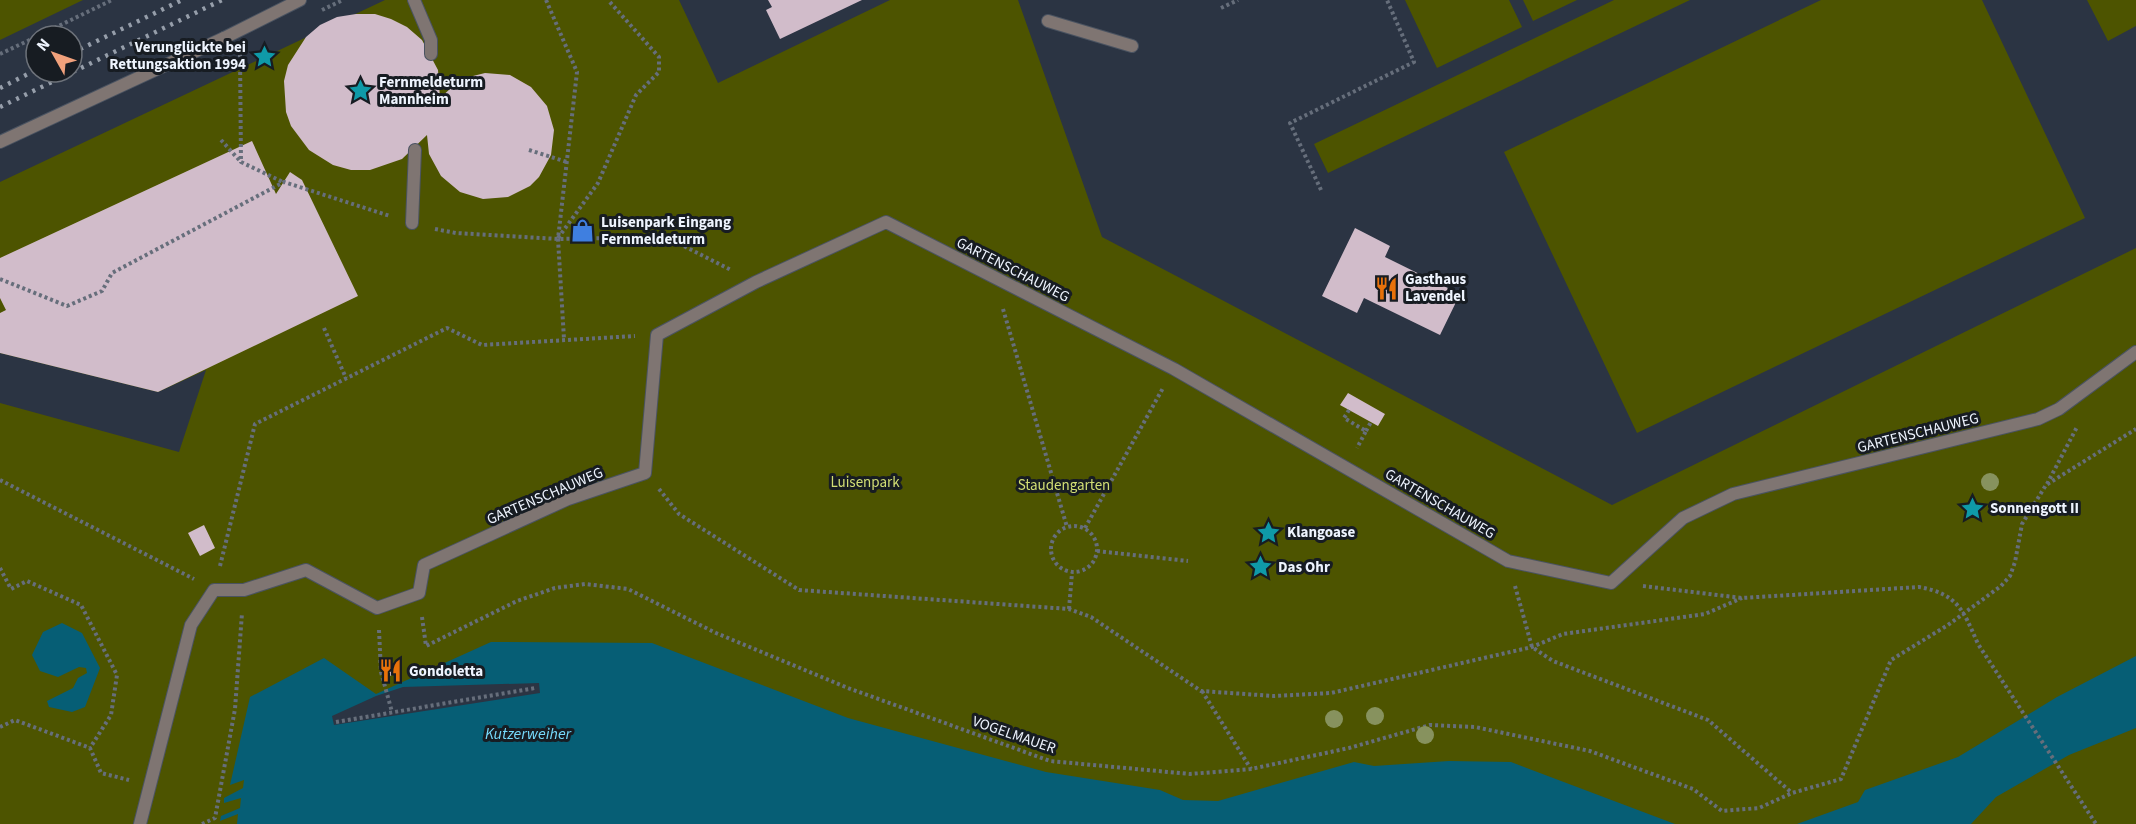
<svg xmlns="http://www.w3.org/2000/svg" width="2136" height="824" viewBox="0 0 2136 824" font-family="'Source Sans 3',sans-serif">
<style>
.green{fill:#4d5400}
.water{fill:#065e75}
.pier{fill:#2b3443}
.building{fill:#d1bcca}
.lines{fill:none;stroke-linecap:round;stroke-linejoin:round}
.service-casing{stroke:#4a5361;stroke-width:14}
.pedestrian-casing{stroke:#4a5361;stroke-width:14}
.minor-casing{stroke:#4a5361;stroke-width:14}
.path{stroke:#666e7b;stroke-width:4;stroke-dasharray:3 3;stroke-linecap:butt}
.service{stroke:#7f7572;stroke-width:12}
.pedestrian{stroke:#7f7572;stroke-width:12}
.minor{stroke:#7f7572;stroke-width:12}
.rail{stroke:#969eaa;stroke-width:4.5;stroke-dasharray:3 6;stroke-linecap:butt}
.tree{fill:#87925e}
.labels{text-anchor:middle;dominant-baseline:central;stroke-width:6;stroke-linejoin:round;paint-order:stroke}
.poi-label{font-size:15px;font-weight:bold;fill:#eef4fe;stroke:#171c22;text-anchor:start}
.street-label{font-size:15px;fill:#eef4fe;stroke:#171c22}
.park-label{font-size:15px;fill:#d3df75;stroke:#171c22}
.water-label{font-size:16px;font-style:italic;fill:#76dafc;stroke:#171c22}
</style>
<rect width="100%" height="100%" fill="#2b3443"/>
<!-- green -->
<path class="green" d="M 0,0 L 83,0 L 0,40 Z
M 385,0 L 679,0 L 718,83 L 890,0 L 1018,0 L 1102,237 L 1612,505 L 2136,248 L 2136,824 L 0,824 L 0,403 L 179,452 L 206,370 L 158,392 L 0,353 L 0,182 Z
M 1405,0 L 1509,0 L 1522,27 L 1437,68 Z
M 1523,0 L 1577,0 L 1533,21 Z
M 1614,0 L 1690,0 L 1328,173 L 1314,144 Z
M 1821,0 L 1982,0 L 2085,218 L 1637,433 L 1504,152 Z
M 2087,0 L 2136,0 L 2136,26 L 2108,41 Z"/>
<!-- water -->
<path class="water" d="M 62,623 L 82,633 L 100,668 L 85,707 L 72,712 L 49,707 L 47,701 L 73,688 L 78,678 L 87,673 L 86,668 L 79,667 L 58,677 L 40,671 L 32,655 L 43,632 Z
M 491,642 L 652,643 L 848,718 L 1046,772 L 1160,790 L 1183,800 L 1218,801 L 1354,762 L 1374,766 L 1449,761 L 1511,762 L 1675,824 L 237,824 L 238,814 L 220,821 L 221,816 L 240,808 L 241,798 L 224,803 L 224,798 L 243,788 L 244,780 L 230,785 L 250,697 L 324,658 L 376,694 Z
M 2136,656 L 2136,728 L 2069,755 L 1996,797 L 1971,824 L 1797,824 L 1858,802 L 1865,790 L 1958,757 L 2057,697 Z"/>
<!-- pier -->
<path class="pier" d="M 539,683 L 540,693 L 334,725 L 332,716 L 376,696 L 403,687 Z"/>
<!-- building -->
<path class="building" d="M 768,0 L 862,0 L 780,39 L 766,10 L 772,7 Z
M 356,14 L 375,14 L 391,19 L 407,27 L 422,40 L 438,70 L 440,98 L 461,79 L 485,73 L 510,75 L 531,87 L 547,106 L 554,130 L 551,155 L 539,177 L 530,186 L 508,197 L 483,199 L 460,192 L 441,176 L 429,154 L 427,135 L 402,159 L 370,170 L 351,170 L 333,165 L 309,150 L 291,126 L 286,112 L 284,81 L 288,65 L 306,37 L 320,25 L 337,17 Z
M 252,141 L 276,194 L 290,172 L 302,180 L 358,296 L 158,392 L 0,353 L 0,313 L 6,310 L 0,298 L 0,258 Z
M 1355,228 L 1390,246 L 1385,257 L 1460,294 L 1440,335 L 1364,298 L 1357,313 L 1322,296 Z
M 1348,393 L 1385,414 L 1378,426 L 1340,405 Z
M 204,525 L 215,548 L 200,556 L 188,533 Z
M 393,666 L 396,673 L 390,676 L 387,669 Z"/>
<g class="lines">
<defs>
<path id="service" d="M 414,0 L 431,40 L 431,54
M 1048,21 L 1132,46
M 224,38 L 300,0
M 412,223 L 415,150"/>
<path id="pedestrian" d="M 140,824 L 191,625 L 214,590 L 244,590 L 306,570 L 377,608 L 419,593 L 424,565 L 568,499 L 645,473 L 657,335 L 756,282 L 886,222 L 1174,369 L 1508,561 L 1611,583 L 1683,518 L 1733,494 L 2038,419 L 2059,409 L 2136,352"/>
<path id="minor" d="M 0,142 L 224,38"/>
</defs>
<!-- service casing -->
<use href="#service" class="service-casing"/>
<!-- pedestrian casing -->
<use href="#pedestrian" class="pedestrian-casing"/>
<!-- minor casing -->
<use href="#minor" class="minor-casing"/>
<!-- path -->
<path class="path" d="M 546,0 L 577,72 L 558,239 L 564,339
M 1221,8 L 1238,0
M 322,10 L 343,0
M 38,36 L 112,0
M 0,54 L 36,37
M 240,54 L 241,162 L 283,182
M 221,140 L 241,162
M 529,150 L 567,162
M 1321,190 L 1290,123 L 1414,62 L 1387,0
M 435,229 L 456,233 L 558,239 L 666,237 L 731,270
M 558,238 L 598,183 L 636,95 L 659,72 L 659,57 L 608,0
M 0,279 L 67,306 L 102,291 L 112,273 L 284,182 L 390,216
M 1003,309 L 1067,527
M 324,328 L 346,378
M 1349,410 L 1344,418 L 1366,431 L 1357,448
M 1366,431 L 1371,422
M 0,480 L 194,579
M 2047,484 L 2077,427
M 659,489 L 679,514 L 799,590 L 1069,609 L 1091,617 L 1201,691 L 1274,696 L 1331,693 L 1532,647 L 1563,634 L 1705,614 L 1742,598
M1051 549a23 23 0 1 1 46 0a23 23 0 1 1-46 0Z
M 1085,528 L 1163,388
M 1097,551 L 1188,561
M 220,566 L 255,424 L 447,328 L 482,345 L 635,336
M 0,568 L 11,589 L 27,581 L 81,605 L 117,675 L 111,715 L 90,748
M 1515,586 L 1532,647 L 1553,661 L 1708,720 L 1792,793
M 1643,586 L 1742,598 L 1919,587 C 1958,594 1963,610 1978,644 L 2096,824
M 1069,609 L 1072,573
M 422,617 L 426,646 L 517,601 L 555,588 L 585,584 L 628,589 L 716,633 L 848,688 L 1050,761 L 1190,774 L 1251,769 L 1349,748 L 1430,725 L 1475,727 L 1590,751 L 1693,789 L 1722,811 L 1759,808 L 1792,793 L 1841,779 L 1891,660 L 1948,625 L 2001,586 L 2010,576 L 2015,562 L 2022,524 L 2046,485 L 2136,429
M 379,630 L 381,672 L 392,712
M 1202,691 L 1251,769
M 336,722 L 535,688
M 0,727 L 15,720 L 90,748 L 101,773 L 129,780
M 202,824 L 215,818 L 235,709 L 242,613"/>
<!-- service -->
<use href="#service" class="service"/>
<!-- pedestrian -->
<use href="#pedestrian" class="pedestrian"/>
<!-- minor -->
<use href="#minor" class="minor"/>
<!-- rail -->
<path class="rail" d="M 72,53 L 182,0
M 0,88 L 36,70
M 0,107 L 222,0"/>
</g>
<!-- trees -->
<g class="tree">
<circle cx="1990" cy="482" r="9"/>
<circle cx="1375" cy="716" r="9"/>
<circle cx="1334" cy="719" r="9"/>
<circle cx="1425" cy="735" r="9"/>
</g>
<!-- icons -->
<defs>
<symbol id="sight-bare" viewBox="-9 -9 18 18"><path d="M0-6L1.8-2.2L6-1.7L2.9 1.2L3.7 5.4L0 3.3L-3.7 5.4L-2.9 1.2L-6-1.7L-1.8-2.2Z" fill="#0f9aa8" stroke="#171c22" stroke-width="2.5" paint-order="stroke"/></symbol>
<symbol id="shop-bare" viewBox="-9 -9 18 18"><path d="M-5-2.5h2.3a2.7 3.5 0 0 1 5.4 0H5L5.5 6h-11ZM-1.5-2.5h3a1.5 2.3 0 0 0-3 0Z" fill="#3f7fe0" stroke="#171c22" stroke-width="2.5" paint-order="stroke"/></symbol>
<symbol id="restaurant-bare" viewBox="-9 -9 18 18"><path d="M-5-6h1v4h1v-4h1v4h1v-4h1v5L-1.5 .5V6h-2V.5L-5-1ZM5-6V6H3V1.5H1.5Q1.5-4 5-6Z" fill="#e8710a" stroke="#171c22" stroke-width="2.5" paint-order="stroke"/></symbol>
</defs>
<g fill-rule="evenodd">
<use href="#sight-bare" x="248" y="40" width="33" height="33"/>
<use href="#sight-bare" x="344" y="74" width="33" height="33"/>
<use href="#shop-bare" x="566" y="214" width="33" height="33"/>
<use href="#restaurant-bare" x="1370" y="272" width="33" height="33"/>
<use href="#sight-bare" x="1956" y="492" width="33" height="33"/>
<use href="#sight-bare" x="1252" y="516" width="33" height="33"/>
<use href="#sight-bare" x="1244" y="550" width="33" height="33"/>
<use href="#restaurant-bare" x="374" y="654" width="33" height="33"/>
</g>
<g class="labels">
<!-- poi labels -->
<g class="poi-label">
<text x="246" y="47" text-anchor="end">Verunglückte bei<tspan x="246" dy="17">Rettungsaktion 1994</tspan></text>
<text x="379" y="82">Fernmeldeturm<tspan x="379" dy="17">Mannheim</tspan></text>
<text x="601" y="222">Luisenpark Eingang<tspan x="601" dy="17">Fernmeldeturm</tspan></text>
<text x="1405" y="279">Gasthaus<tspan x="1405" dy="17">Lavendel</tspan></text>
<text x="1990" y="508">Sonnengott II</text>
<text x="1287" y="532">Klangoase</text>
<text x="1278" y="567">Das Ohr</text>
<text x="409" y="671">Gondoletta</text>
</g>
<!-- street labels -->
<g class="street-label">
<text transform="translate(1013 270) rotate(27)">GARTENSCHAUWEG</text>
<text transform="translate(1918 433) rotate(-14)">GARTENSCHAUWEG</text>
<text transform="translate(545 496) rotate(-23)">GARTENSCHAUWEG</text>
<text transform="translate(1440 504) rotate(30)">GARTENSCHAUWEG</text>
<text transform="translate(1014 735) rotate(19)">VOGELMAUER</text>
</g>
<!-- park labels -->
<g class="park-label">
<text x="865" y="482">Luisenpark</text>
<text x="1064" y="485">Staudengarten</text>
</g>
<!-- water labels -->
<g class="water-label">
<text x="528" y="734">Kutzerweiher</text>
</g>
</g>
<!-- north arrow -->
<g transform="translate(54 54) rotate(310)"><circle r="28" fill="#171c22" stroke="#6d727a" stroke-width="1.5"/>
<path d="M0-4.5L10 22L0 15L-10 22Z" fill="#f1a17c"/>
<text y="-9" font-size="16" font-weight="bold" text-anchor="middle" fill="#eef4fe">N</text>
</g>
</svg>
